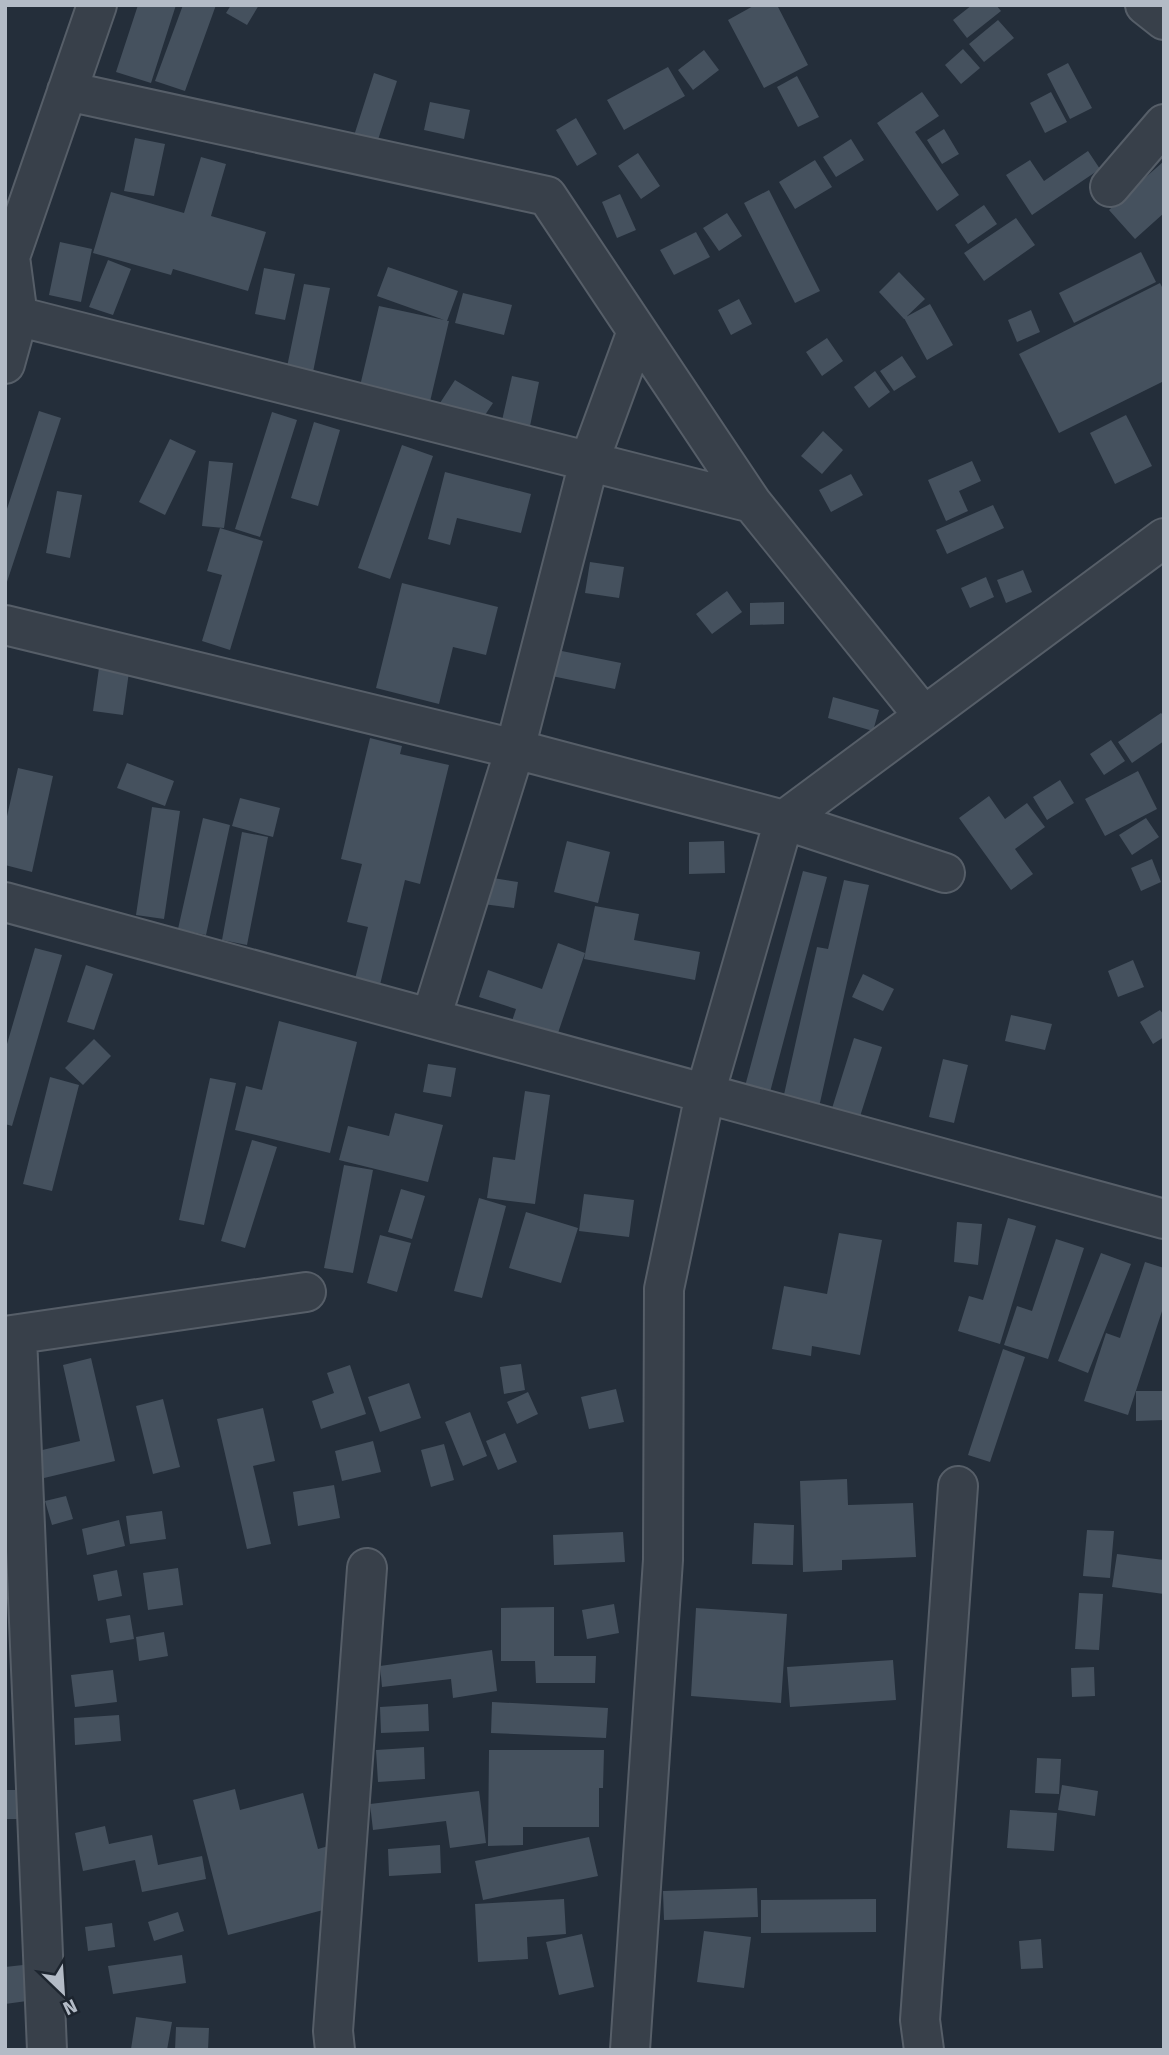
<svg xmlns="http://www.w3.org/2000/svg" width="1169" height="2055" viewBox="0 0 1169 2055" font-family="'Fira Sans',sans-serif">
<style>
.building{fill:#45515e}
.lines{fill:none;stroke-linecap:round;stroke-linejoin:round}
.minor-casing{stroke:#565e68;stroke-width:42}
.minor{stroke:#38404a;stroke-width:38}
</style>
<rect width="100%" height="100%" fill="#242e3a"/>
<!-- building -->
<path class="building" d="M 138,5 L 176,5 L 151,83 L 116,72 Z
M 183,5 L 216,5 L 185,91 L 155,81 Z
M 231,5 L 259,5 L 247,25 L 226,13 Z
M 755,5 L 777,5 L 808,65 L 764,88 L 728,20 Z
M 972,5 L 996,5 L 1001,11 L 967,38 L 953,20 Z
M 998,20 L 1014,38 L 984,62 L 969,44 Z
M 963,49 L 980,68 L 961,84 L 945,65 Z
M 704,50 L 719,70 L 693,90 L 678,70 Z
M 1068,63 L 1092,108 L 1070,119 L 1047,74 Z
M 668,67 L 685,96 L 624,130 L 607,100 Z
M 374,73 L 397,81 L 375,149 L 352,142 Z
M 797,76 L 819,117 L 798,127 L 777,87 Z
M 922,92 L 939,116 L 915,132 L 959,195 L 937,211 L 877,123 Z
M 1051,92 L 1067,122 L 1045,133 L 1030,103 Z
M 430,102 L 470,110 L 464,139 L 424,130 Z
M 576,118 L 597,154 L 577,166 L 556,130 Z
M 944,129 L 959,154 L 942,164 L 927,140 Z
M 135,138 L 165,144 L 154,196 L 124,191 Z
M 851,139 L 864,160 L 836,177 L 823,157 Z
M 1088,151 L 1100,169 L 1032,215 L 1006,175 L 1030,160 L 1044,181 Z
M 638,153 L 660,186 L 641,199 L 618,166 Z
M 201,157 L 226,164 L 211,216 L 266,232 L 248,291 L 173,269 L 171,275 L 93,253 L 111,192 L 184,213 Z
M 815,160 L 832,187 L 795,209 L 779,182 Z
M 1164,161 L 1164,213 L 1135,239 L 1109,210 Z
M 769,190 L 820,291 L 795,303 L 744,203 Z
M 620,194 L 636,230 L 617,238 L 602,202 Z
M 984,205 L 997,224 L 968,244 L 955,225 Z
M 727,213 L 742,236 L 719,251 L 703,228 Z
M 1016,218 L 1035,245 L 984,281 L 964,253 Z
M 696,232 L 710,257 L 674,275 L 660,250 Z
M 60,242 L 92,249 L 81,302 L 49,295 Z
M 1141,252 L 1156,282 L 1074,323 L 1059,293 Z
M 108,260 L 131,269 L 113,315 L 89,307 Z
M 388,267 L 458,291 L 447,321 L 377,296 Z
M 264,268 L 295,274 L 285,320 L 255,314 Z
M 899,272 L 925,299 L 904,319 L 879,292 Z
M 1160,283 L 1164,291 L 1164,381 L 1059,433 L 1019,354 Z
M 304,284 L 330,288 L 313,372 L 287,367 Z
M 463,293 L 512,305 L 504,335 L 455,323 Z
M 739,299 L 752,324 L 731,335 L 718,310 Z
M 930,304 L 953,345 L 927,360 L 904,318 Z
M 379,306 L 449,321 L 429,406 L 360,386 Z
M 1031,310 L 1040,332 L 1017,342 L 1008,320 Z
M 827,338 L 843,361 L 822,376 L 806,352 Z
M 902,356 L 916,377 L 894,391 L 880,371 Z
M 875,371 L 890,392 L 869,408 L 854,387 Z
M 512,376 L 539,382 L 529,431 L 501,425 Z
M 455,380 L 493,403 L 477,427 L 440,403 Z
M 39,411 L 61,418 L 5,588 L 5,515 Z
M 272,412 L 297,420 L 260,537 L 235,529 Z
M 1126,415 L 1152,466 L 1115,484 L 1090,433 Z
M 314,422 L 340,430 L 318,506 L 291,498 Z
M 823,431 L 843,450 L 822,474 L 801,456 Z
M 170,439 L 196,451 L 165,515 L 139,502 Z
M 402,445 L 433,456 L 390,579 L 358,568 Z
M 209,461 L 233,463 L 224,528 L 202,526 Z
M 972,461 L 981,481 L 959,491 L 968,511 L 946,521 L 928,480 Z
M 445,472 L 531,494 L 521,533 L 457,518 L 450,545 L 428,539 Z
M 851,474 L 863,495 L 831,512 L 819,490 Z
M 57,491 L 82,495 L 70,558 L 46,553 Z
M 993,505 L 1004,528 L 947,554 L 936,530 Z
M 220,528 L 263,541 L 230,650 L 202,641 L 222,575 L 207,571 Z
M 590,562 L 624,567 L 619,598 L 585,593 Z
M 1023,570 L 1032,592 L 1006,603 L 997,580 Z
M 986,577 L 994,597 L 970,608 L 961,588 Z
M 402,583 L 498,607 L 486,655 L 453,647 L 439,704 L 376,688 Z
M 727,591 L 742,612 L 712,634 L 696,614 Z
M 784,602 L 784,624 L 750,625 L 750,603 Z
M 547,648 L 621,663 L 615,689 L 542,674 Z
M 99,668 L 129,672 L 123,715 L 93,711 Z
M 833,697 L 879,710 L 873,731 L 828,718 Z
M 1161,713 L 1164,716 L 1164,741 L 1132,763 L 1118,742 Z
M 370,738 L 402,746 L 400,754 L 449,765 L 420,884 L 405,880 L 379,989 L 354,983 L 368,927 L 347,922 L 362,864 L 341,859 Z
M 1111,740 L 1125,761 L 1104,775 L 1090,754 Z
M 127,763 L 174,781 L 165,806 L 117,788 Z
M 18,768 L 53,776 L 32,872 L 5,865 L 5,825 Z
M 1138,771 L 1157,809 L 1105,836 L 1085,799 Z
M 1060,780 L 1074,803 L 1047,820 L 1033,797 Z
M 989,796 L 1005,819 L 1027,803 L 1045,827 L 1015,849 L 1033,874 L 1011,890 L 959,818 Z
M 240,798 L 280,808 L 273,837 L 232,826 Z
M 152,807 L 180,811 L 164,919 L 136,915 Z
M 203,818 L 230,825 L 206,935 L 178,929 Z
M 1146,818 L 1159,837 L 1132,855 L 1119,835 Z
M 242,832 L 268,837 L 247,945 L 222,940 Z
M 567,841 L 610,852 L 598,903 L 554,892 Z
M 724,841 L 725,873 L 689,874 L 689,842 Z
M 1152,859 L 1161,882 L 1141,891 L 1131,868 Z
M 803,871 L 827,877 L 769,1096 L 744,1090 Z
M 487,877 L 518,882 L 514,908 L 483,904 Z
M 844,880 L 869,885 L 817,1116 L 781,1108 L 817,947 L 828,949 Z
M 595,906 L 639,914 L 634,940 L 700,952 L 695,980 L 584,959 Z
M 558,943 L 585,953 L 556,1039 L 511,1024 L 516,1009 L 479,997 L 488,970 L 542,989 Z
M 35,948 L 62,955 L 12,1126 L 5,1124 L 5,1051 Z
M 1133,960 L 1144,987 L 1118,997 L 1108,971 Z
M 86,965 L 113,974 L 94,1030 L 67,1022 Z
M 863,974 L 894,989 L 883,1011 L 852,997 Z
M 1160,1010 L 1164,1015 L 1164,1037 L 1153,1044 L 1140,1022 Z
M 1011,1015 L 1052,1024 L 1045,1050 L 1005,1041 Z
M 279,1021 L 357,1042 L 330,1153 L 235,1130 L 246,1086 L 262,1090 Z
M 854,1038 L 882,1047 L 857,1126 L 829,1118 Z
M 94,1039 L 111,1056 L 83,1085 L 65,1068 Z
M 943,1059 L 968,1065 L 954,1123 L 929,1117 Z
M 428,1064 L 456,1068 L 451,1097 L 423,1092 Z
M 50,1077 L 79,1085 L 52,1191 L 23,1184 Z
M 210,1078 L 236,1083 L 204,1225 L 179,1220 Z
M 525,1091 L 550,1095 L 535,1204 L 487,1198 L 493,1157 L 515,1160 Z
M 395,1113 L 443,1125 L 428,1182 L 339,1160 L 348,1126 L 389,1136 Z
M 252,1140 L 277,1147 L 245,1248 L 221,1241 Z
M 344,1165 L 373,1170 L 353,1273 L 324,1268 Z
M 401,1189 L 425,1196 L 412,1239 L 388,1232 Z
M 584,1194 L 634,1200 L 629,1237 L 579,1231 Z
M 479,1198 L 506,1206 L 482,1298 L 454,1291 Z
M 526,1212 L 578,1228 L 561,1283 L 509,1268 Z
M 1008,1218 L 1036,1226 L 1000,1344 L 958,1331 L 969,1296 L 983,1300 Z
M 957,1222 L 982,1224 L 978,1265 L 954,1262 Z
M 839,1233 L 882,1240 L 860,1355 L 812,1346 L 811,1356 L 772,1349 L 784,1286 L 827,1294 Z
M 380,1235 L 411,1243 L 397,1292 L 367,1283 Z
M 1056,1239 L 1084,1248 L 1048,1359 L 1004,1345 L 1017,1306 L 1032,1311 Z
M 1101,1253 L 1131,1264 L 1088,1373 L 1058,1361 Z
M 1145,1262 L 1164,1268 L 1164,1305 L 1128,1415 L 1084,1401 L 1106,1333 L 1120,1338 Z
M 1003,1349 L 1025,1357 L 990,1462 L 968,1455 Z
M 91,1358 L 115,1461 L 40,1479 L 34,1452 L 80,1441 L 63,1365 Z
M 521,1364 L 525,1390 L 504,1394 L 500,1367 Z
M 350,1365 L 366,1414 L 321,1429 L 312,1401 L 334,1393 L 327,1373 Z
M 409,1383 L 421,1418 L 380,1432 L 368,1397 Z
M 616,1389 L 624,1422 L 589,1429 L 581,1397 Z
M 1136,1391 L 1164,1391 L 1164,1420 L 1136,1421 Z
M 528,1392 L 538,1414 L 517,1424 L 507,1402 Z
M 163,1399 L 180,1467 L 153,1474 L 136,1406 Z
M 263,1408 L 275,1461 L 253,1466 L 271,1544 L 247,1549 L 217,1419 Z
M 470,1412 L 487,1456 L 463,1466 L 445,1422 Z
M 505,1433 L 517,1462 L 498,1470 L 486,1441 Z
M 373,1441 L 381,1472 L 342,1481 L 335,1451 Z
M 444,1444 L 454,1480 L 431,1487 L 421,1450 Z
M 847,1479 L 848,1505 L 913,1503 L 916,1557 L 842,1560 L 842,1570 L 803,1572 L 800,1481 Z
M 334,1485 L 340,1518 L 298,1526 L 293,1492 Z
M 66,1496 L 73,1519 L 52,1525 L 45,1501 Z
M 162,1511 L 166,1539 L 130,1544 L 126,1516 Z
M 119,1520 L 125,1546 L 87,1555 L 82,1529 Z
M 754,1523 L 794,1525 L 793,1565 L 752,1564 Z
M 1087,1530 L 1114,1531 L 1110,1578 L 1083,1576 Z
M 623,1532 L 625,1562 L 554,1565 L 553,1535 Z
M 1117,1554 L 1164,1560 L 1164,1594 L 1112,1587 Z
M 178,1568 L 183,1605 L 148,1610 L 143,1573 Z
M 117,1570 L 122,1596 L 98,1601 L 93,1575 Z
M 1079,1593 L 1103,1594 L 1099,1650 L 1075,1649 Z
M 614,1604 L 619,1633 L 587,1639 L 582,1610 Z
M 554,1607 L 554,1656 L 596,1656 L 595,1683 L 536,1683 L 535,1661 L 501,1661 L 501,1608 Z
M 696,1608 L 787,1614 L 781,1703 L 691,1696 Z
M 130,1615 L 134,1639 L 110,1643 L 106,1619 Z
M 164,1632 L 168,1656 L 139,1661 L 136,1637 Z
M 492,1650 L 497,1691 L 453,1698 L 451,1679 L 382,1687 L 380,1666 Z
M 893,1660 L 896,1700 L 790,1707 L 787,1667 Z
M 1094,1667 L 1095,1696 L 1072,1697 L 1071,1668 Z
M 113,1670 L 117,1702 L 75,1707 L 71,1675 Z
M 492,1702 L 608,1708 L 606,1738 L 491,1733 Z
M 428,1704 L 429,1731 L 381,1733 L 380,1707 Z
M 119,1715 L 121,1741 L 75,1745 L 74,1718 Z
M 424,1747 L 425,1779 L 378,1782 L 376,1750 Z
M 489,1750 L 604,1750 L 603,1788 L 599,1788 L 599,1827 L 523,1827 L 523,1845 L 488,1846 Z
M 1037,1758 L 1061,1759 L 1059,1794 L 1035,1793 Z
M 1062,1785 L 1098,1791 L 1095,1816 L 1058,1810 Z
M 235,1789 L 240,1810 L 303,1793 L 318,1849 L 346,1841 L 361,1900 L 228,1935 L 193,1800 Z
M 5,1790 L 26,1790 L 25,1819 L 5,1819 Z
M 479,1791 L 486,1843 L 450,1848 L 446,1821 L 373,1830 L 370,1804 Z
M 1010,1810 L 1057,1813 L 1054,1851 L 1007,1848 Z
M 105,1826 L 109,1844 L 152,1835 L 158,1865 L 202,1856 L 206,1879 L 142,1892 L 135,1860 L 83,1871 L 75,1833 Z
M 589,1837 L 598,1876 L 483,1900 L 475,1861 Z
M 440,1845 L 441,1873 L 389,1876 L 388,1849 Z
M 757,1888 L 758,1917 L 664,1920 L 663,1891 Z
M 564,1899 L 566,1934 L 527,1937 L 528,1959 L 478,1962 L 475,1904 Z
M 876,1899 L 876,1932 L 761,1933 L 761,1900 Z
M 178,1912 L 184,1931 L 154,1941 L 148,1922 Z
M 112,1923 L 115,1947 L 88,1951 L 85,1927 Z
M 704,1931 L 751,1937 L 744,1988 L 697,1982 Z
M 582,1934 L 594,1987 L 559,1995 L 546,1942 Z
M 1041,1939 L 1043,1968 L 1021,1969 L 1019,1941 Z
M 182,1955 L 186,1983 L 113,1994 L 108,1966 Z
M 23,1965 L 27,2001 L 5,2004 L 5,1967 Z
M 136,2017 L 172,2022 L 167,2050 L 131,2049 Z
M 176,2027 L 209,2028 L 208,2050 L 175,2050 Z"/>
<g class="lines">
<defs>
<path id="minor" d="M 1145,5 L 1164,20
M 67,91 L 547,196 L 752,503 L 923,715
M 1110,187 L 1164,124
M 5,313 L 752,503
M 5,364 L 18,317 L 10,257 L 97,5
M 5,625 L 515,749 L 784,820 L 945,873
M 5,902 L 1164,1219
M 431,1018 L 515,749 L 589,462 L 637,331
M 5,1336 L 306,1292
M 17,1336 L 47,2050
M 335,2050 L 333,2031 L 367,1568
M 630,2050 L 663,1560 L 664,1289 L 705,1094 L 784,820 L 1164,538
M 924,2050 L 920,2020 L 958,1486"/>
</defs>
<!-- minor casing -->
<use href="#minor" class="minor-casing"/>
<!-- minor -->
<use href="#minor" class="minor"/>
</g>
<!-- border -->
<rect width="1169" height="2055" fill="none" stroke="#b3bbc6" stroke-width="14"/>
<!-- north arrow -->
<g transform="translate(63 1992) rotate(155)" stroke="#1d252f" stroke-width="5" paint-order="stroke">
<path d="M0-5L12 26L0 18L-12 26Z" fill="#b3bbc6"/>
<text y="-10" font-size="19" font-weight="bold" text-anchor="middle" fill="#b3bbc6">N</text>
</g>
</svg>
